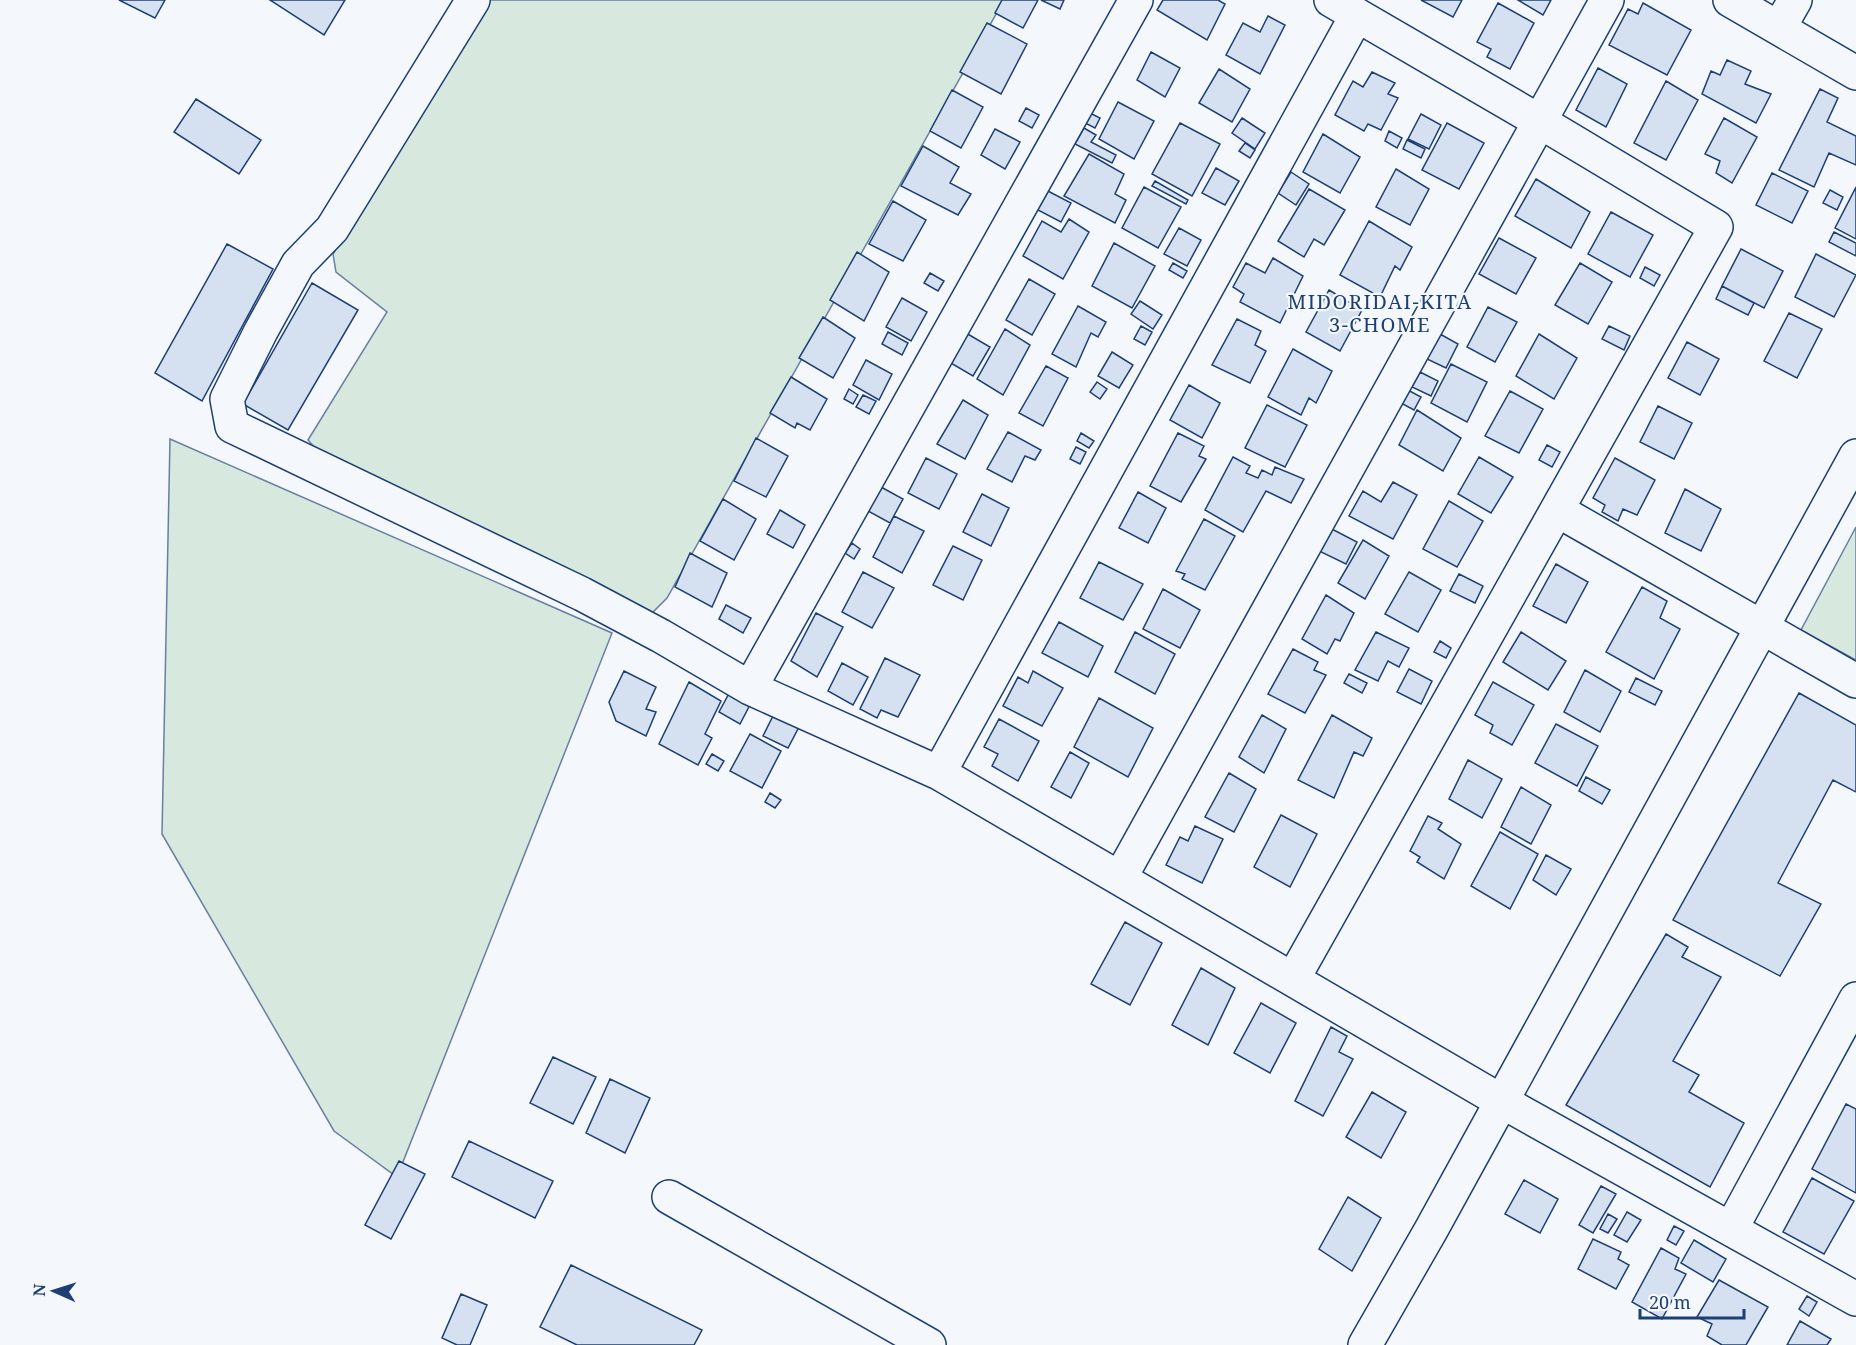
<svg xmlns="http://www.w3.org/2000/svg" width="1856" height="1345" viewBox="0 0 1856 1345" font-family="'Noto Serif',serif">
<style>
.green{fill:#d7e8df;stroke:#687fa3;stroke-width:1.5}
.building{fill:#d5e0f0;stroke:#1d3f73;stroke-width:1.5}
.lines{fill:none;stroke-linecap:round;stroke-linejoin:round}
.minor-casing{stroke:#1d3f73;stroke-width:36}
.minor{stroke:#f4f7fb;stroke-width:33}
.labels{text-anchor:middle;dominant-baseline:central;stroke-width:4.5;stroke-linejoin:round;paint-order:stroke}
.neighbourhood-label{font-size:20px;letter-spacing:1.5px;fill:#1d3f73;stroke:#f4f7fb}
</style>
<rect width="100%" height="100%" fill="#f4f7fb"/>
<!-- green -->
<path class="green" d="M 484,0 L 1004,0 L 667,598 L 647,618 L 322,456 L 308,440 L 387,312 L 336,272 L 333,254 Z
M 170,439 L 612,633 L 397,1177 L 334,1131 L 162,834 Z
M 1856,527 L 1856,660 L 1801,630 Z"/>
<!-- building -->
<path class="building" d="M 119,0 L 165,0 L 155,18 Z
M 270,0 L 345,0 L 324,35 Z
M 1002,0 L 1038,0 L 1023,28 L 995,13 Z
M 1041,0 L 1064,0 L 1060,9 Z
M 1163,0 L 1218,0 L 1225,4 L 1207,40 L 1157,10 Z
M 1421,0 L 1462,0 L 1453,17 Z
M 1518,0 L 1551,0 L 1543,15 Z
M 1498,3 L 1534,23 L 1510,69 L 1487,57 L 1491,49 L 1477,42 Z
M 1643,3 L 1691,30 L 1667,75 L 1609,45 L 1628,9 L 1638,14 Z
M 1268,16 L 1285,25 L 1260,74 L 1226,55 L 1243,23 L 1260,32 Z
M 987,23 L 1027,44 L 1001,94 L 960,72 Z
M 1151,52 L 1180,68 L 1165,97 L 1137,80 Z
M 1727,60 L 1751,71 L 1745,84 L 1771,94 L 1756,123 L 1702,94 L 1711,71 L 1720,75 Z
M 1598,68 L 1627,84 L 1606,127 L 1576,110 Z
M 1219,69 L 1250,89 L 1232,122 L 1199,103 Z
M 1372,72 L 1395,83 L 1388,94 L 1398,98 L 1381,130 L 1368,124 L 1364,131 L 1335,115 L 1353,81 L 1363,87 Z
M 1666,81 L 1698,100 L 1666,160 L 1634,143 Z
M 1820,89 L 1838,98 L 1827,122 L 1856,136 L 1856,165 L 1829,153 L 1814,187 L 1779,170 Z
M 952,90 L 983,107 L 961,148 L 930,131 Z
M 196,99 L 261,140 L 239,174 L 174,132 Z
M 1118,102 L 1154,121 L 1134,159 L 1099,139 Z
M 1026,108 L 1039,115 L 1032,128 L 1019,121 Z
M 1088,112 L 1100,118 L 1095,128 L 1083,122 Z
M 1421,114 L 1441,125 L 1429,149 L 1408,139 Z
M 1242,118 L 1265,133 L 1255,149 L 1232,133 Z
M 1724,118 L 1757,137 L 1732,183 L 1716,173 L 1720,161 L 1705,154 Z
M 1180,123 L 1220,144 L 1192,196 L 1152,174 Z
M 1447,123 L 1484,143 L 1459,189 L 1422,170 Z
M 1084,128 L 1096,135 L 1091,142 L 1116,155 L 1112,163 L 1075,144 Z
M 995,129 L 1020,142 L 1005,169 L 981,155 Z
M 1389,131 L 1402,138 L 1397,148 L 1385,141 Z
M 1323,134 L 1360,157 L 1340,193 L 1303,172 Z
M 1407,140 L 1425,149 L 1421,158 L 1403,149 Z
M 1245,143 L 1255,150 L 1250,158 L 1239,151 Z
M 923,146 L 959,167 L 950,183 L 971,194 L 958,215 L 901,186 Z
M 1089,154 L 1124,174 L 1115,194 L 1126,200 L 1115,223 L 1064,196 Z
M 1216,168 L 1239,181 L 1225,205 L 1202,193 Z
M 1396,169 L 1429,189 L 1410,225 L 1376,207 Z
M 1291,172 L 1309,184 L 1296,205 L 1278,193 Z
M 1772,173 L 1808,191 L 1792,223 L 1756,205 Z
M 1536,179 L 1590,212 L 1571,248 L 1515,216 Z
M 1155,181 L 1188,200 L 1186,204 L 1152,186 Z
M 1144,187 L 1181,207 L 1158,248 L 1122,228 Z
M 1856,187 L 1856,239 L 1835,228 Z
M 1309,189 L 1345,210 L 1324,245 L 1314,239 L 1304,257 L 1278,241 Z
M 1046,190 L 1071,203 L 1061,222 L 1036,209 Z
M 1830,190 L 1843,197 L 1837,210 L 1823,203 Z
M 893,201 L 926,220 L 903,261 L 869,244 Z
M 1611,212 L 1653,235 L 1630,277 L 1588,254 Z
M 1069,219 L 1089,232 L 1063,279 L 1023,256 L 1042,221 L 1061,232 Z
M 1369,221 L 1412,247 L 1400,270 L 1395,266 L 1380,297 L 1340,275 Z
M 1179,228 L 1201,240 L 1187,266 L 1164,254 Z
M 1834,232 L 1856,243 L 1856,256 L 1829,242 Z
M 1499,238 L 1536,258 L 1516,294 L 1479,274 Z
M 1114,243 L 1155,266 L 1132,308 L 1092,286 Z
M 227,244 L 273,269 L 202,401 L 155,373 Z
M 1741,249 L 1783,271 L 1764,308 L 1722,286 Z
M 857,252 L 889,272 L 864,321 L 830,300 Z
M 1816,254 L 1856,275 L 1834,317 L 1795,297 Z
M 1273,258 L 1303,276 L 1280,323 L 1240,302 L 1244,294 L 1233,287 L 1246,263 L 1265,273 Z
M 1173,263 L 1187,271 L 1183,278 L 1169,270 Z
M 1580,263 L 1612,282 L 1588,324 L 1555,305 Z
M 1645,267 L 1660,275 L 1654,286 L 1640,278 Z
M 930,273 L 944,281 L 938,291 L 924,283 Z
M 1029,279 L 1055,294 L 1032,335 L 1006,320 Z
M 312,283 L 358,310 L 288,430 L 243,404 Z
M 1722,286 L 1754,303 L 1748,315 L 1716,299 Z
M 1329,290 L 1362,310 L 1340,351 L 1306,332 Z
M 902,298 L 927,312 L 911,341 L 886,327 Z
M 1140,301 L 1162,315 L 1153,329 L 1131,314 Z
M 1078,306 L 1106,322 L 1098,337 L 1091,333 L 1076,367 L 1052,354 Z
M 1488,307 L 1517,322 L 1495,362 L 1467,347 Z
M 1789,313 L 1822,329 L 1797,378 L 1764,361 Z
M 823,317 L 855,338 L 833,378 L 799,358 Z
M 1237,319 L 1261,331 L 1255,345 L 1266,351 L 1250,383 L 1212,365 Z
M 1141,326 L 1152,332 L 1145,345 L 1134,339 Z
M 1609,326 L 1630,336 L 1624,350 L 1602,339 Z
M 1005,329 L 1030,345 L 1003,395 L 977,379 Z
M 888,332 L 908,343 L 902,355 L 882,344 Z
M 966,333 L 990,347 L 973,376 L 949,362 Z
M 1440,334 L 1458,344 L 1446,368 L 1427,359 Z
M 1539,334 L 1577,358 L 1554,399 L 1516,376 Z
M 1687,342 L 1719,359 L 1700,395 L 1668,378 Z
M 1293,349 L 1332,371 L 1316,403 L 1309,398 L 1301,415 L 1268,397 Z
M 1112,352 L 1133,365 L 1119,388 L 1098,376 Z
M 866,360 L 892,374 L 879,400 L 853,385 Z
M 1451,364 L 1487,382 L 1467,422 L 1431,403 Z
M 1046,366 L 1068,378 L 1043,426 L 1019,413 Z
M 1420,372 L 1438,381 L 1431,396 L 1412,387 Z
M 791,377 L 827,399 L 810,430 L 797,423 L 795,428 L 770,413 Z
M 1097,382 L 1107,389 L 1100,399 L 1090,392 Z
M 1189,385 L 1220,403 L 1202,438 L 1170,420 Z
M 849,389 L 858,395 L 853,404 L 844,399 Z
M 1406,389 L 1421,397 L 1414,410 L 1399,402 Z
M 1510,391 L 1543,409 L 1519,453 L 1485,436 Z
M 863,395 L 876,401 L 869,414 L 856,407 Z
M 963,400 L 988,415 L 965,459 L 937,444 Z
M 1267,405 L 1307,425 L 1285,467 L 1245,448 Z
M 1658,406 L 1692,423 L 1674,459 L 1640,442 Z
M 1417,410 L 1461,438 L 1443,471 L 1399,445 Z
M 1008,432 L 1041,450 L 1035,460 L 1025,456 L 1012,482 L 987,469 Z
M 1081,433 L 1094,441 L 1089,448 L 1077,441 Z
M 1178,433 L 1204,446 L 1199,456 L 1206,459 L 1181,502 L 1150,486 Z
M 756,438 L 788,456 L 766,497 L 734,481 Z
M 1547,445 L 1560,452 L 1552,467 L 1539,460 Z
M 1076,447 L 1086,452 L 1080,464 L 1070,459 Z
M 1233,457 L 1250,466 L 1246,473 L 1258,478 L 1262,470 L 1272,475 L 1275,467 L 1304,479 L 1291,503 L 1266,491 L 1243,532 L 1205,510 Z
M 1479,457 L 1513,477 L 1491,513 L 1458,494 Z
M 926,458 L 957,474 L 939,509 L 908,493 Z
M 1615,458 L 1655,480 L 1637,515 L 1623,509 L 1618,521 L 1602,512 L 1605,505 L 1593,498 Z
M 1393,482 L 1417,495 L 1393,539 L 1349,516 L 1363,491 L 1381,502 Z
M 881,487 L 903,499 L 890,523 L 868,511 Z
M 1685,489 L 1721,509 L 1701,551 L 1665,533 Z
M 1138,492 L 1166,508 L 1148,543 L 1119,528 Z
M 982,494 L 1009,508 L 991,546 L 963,532 Z
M 723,499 L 756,519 L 734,560 L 700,541 Z
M 1449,501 L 1483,521 L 1457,567 L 1423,549 Z
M 780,510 L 805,525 L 793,548 L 767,534 Z
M 894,516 L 924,531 L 902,573 L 873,557 Z
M 1204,519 L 1235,536 L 1205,590 L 1182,579 L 1185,574 L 1176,571 Z
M 1328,527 L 1357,542 L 1346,564 L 1317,550 Z
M 1363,540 L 1389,556 L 1365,599 L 1338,583 Z
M 852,543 L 860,549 L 854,559 L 845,553 Z
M 953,546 L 982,560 L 963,600 L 933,585 Z
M 690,553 L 727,573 L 712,607 L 675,587 Z
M 1099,562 L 1143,584 L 1123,620 L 1080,598 Z
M 1556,564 L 1588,582 L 1566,623 L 1533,606 Z
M 863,572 L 894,588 L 872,628 L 842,612 Z
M 1409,572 L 1441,590 L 1418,632 L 1385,614 Z
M 1459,574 L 1483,586 L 1475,603 L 1450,591 Z
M 1642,587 L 1667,601 L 1660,618 L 1680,629 L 1654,679 L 1606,652 Z
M 1163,589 L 1200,610 L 1180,648 L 1143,629 Z
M 1326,595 L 1354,613 L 1340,641 L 1335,639 L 1327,654 L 1302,639 Z
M 726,605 L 751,618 L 743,633 L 719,619 Z
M 816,613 L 843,627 L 817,677 L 791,661 Z
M 1059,622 L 1103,646 L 1088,677 L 1042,653 Z
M 1135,632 L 1175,654 L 1155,694 L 1115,672 Z
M 1376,632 L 1409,648 L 1399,667 L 1388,661 L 1378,681 L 1355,670 Z
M 1521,632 L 1566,661 L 1548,690 L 1503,662 Z
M 1440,641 L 1451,648 L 1446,658 L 1434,652 Z
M 1293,649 L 1318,662 L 1314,670 L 1326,675 L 1305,713 L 1268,694 Z
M 885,658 L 920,675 L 898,717 L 881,710 L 877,718 L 860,709 Z
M 842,663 L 868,677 L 853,705 L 828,691 Z
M 1409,669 L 1432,681 L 1421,704 L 1397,692 Z
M 1585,670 L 1621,691 L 1600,732 L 1564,712 Z
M 624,671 L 656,687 L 646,709 L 656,712 L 646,736 L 616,721 L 609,702 Z
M 1033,671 L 1063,688 L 1042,726 L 1003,706 L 1018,677 L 1028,683 Z
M 1349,674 L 1367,683 L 1362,693 L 1344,683 Z
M 1636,678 L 1662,691 L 1655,705 L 1629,692 Z
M 689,682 L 721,701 L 705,734 L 712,738 L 698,765 L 659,744 Z
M 1493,682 L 1534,705 L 1512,745 L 1490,733 L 1493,725 L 1475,715 Z
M 732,688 L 753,699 L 740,724 L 719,712 Z
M 1799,693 L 1856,725 L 1856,792 L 1833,780 L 1778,883 L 1821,904 L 1780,976 L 1673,920 Z
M 1099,698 L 1153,728 L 1128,777 L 1074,747 Z
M 775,712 L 800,725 L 788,748 L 763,736 Z
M 1262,715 L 1286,729 L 1264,773 L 1239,757 Z
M 1332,715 L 1372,738 L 1363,756 L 1354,752 L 1334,798 L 1298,780 Z
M 999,719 L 1039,741 L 1018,781 L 992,766 L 998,754 L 984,747 Z
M 1556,724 L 1598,746 L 1577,786 L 1535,763 Z
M 750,734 L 781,751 L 762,788 L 730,771 Z
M 1070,752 L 1089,763 L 1071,798 L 1051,787 Z
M 712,754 L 724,761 L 718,771 L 706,764 Z
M 1468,760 L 1502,779 L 1482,818 L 1449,799 Z
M 1229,773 L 1256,789 L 1234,832 L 1205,817 Z
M 1586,777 L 1610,790 L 1602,804 L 1579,791 Z
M 1521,787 L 1551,805 L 1531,844 L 1501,827 Z
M 770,793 L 781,800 L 775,808 L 765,802 Z
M 1281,815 L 1317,834 L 1290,887 L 1254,867 Z
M 1428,816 L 1442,823 L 1438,829 L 1461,844 L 1444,879 L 1417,862 L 1420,857 L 1410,851 Z
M 1195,826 L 1223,839 L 1202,883 L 1166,865 L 1180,837 L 1188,841 Z
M 1500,832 L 1538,854 L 1510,909 L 1471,886 Z
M 1546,855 L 1571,869 L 1556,895 L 1533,880 Z
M 1125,922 L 1162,943 L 1130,1005 L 1091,984 Z
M 1666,934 L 1688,947 L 1682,957 L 1721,977 L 1673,1061 L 1699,1075 L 1689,1092 L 1744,1123 L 1710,1187 L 1566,1105 Z
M 1201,968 L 1235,988 L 1208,1045 L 1172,1025 Z
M 1261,1003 L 1296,1023 L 1270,1073 L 1234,1053 Z
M 1331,1027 L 1347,1036 L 1339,1052 L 1353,1059 L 1323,1116 L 1295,1101 Z
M 553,1057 L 596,1077 L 573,1124 L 530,1103 Z
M 610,1079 L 650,1098 L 625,1153 L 586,1133 Z
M 1372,1092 L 1406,1112 L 1381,1158 L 1346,1137 Z
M 1846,1104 L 1856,1109 L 1856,1193 L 1812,1169 Z
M 469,1141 L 553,1181 L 535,1218 L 452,1177 Z
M 399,1161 L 425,1174 L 391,1239 L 365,1225 Z
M 1812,1178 L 1854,1201 L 1824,1254 L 1783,1232 Z
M 1524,1180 L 1558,1199 L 1540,1233 L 1505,1214 Z
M 1601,1186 L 1616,1194 L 1593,1233 L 1579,1225 Z
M 1348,1197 L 1381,1218 L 1352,1271 L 1319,1249 Z
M 1627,1212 L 1641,1220 L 1627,1242 L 1614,1235 Z
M 1608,1214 L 1617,1219 L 1608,1233 L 1600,1229 Z
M 1674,1226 L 1684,1231 L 1676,1245 L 1667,1240 Z
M 1593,1239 L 1621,1252 L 1618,1259 L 1629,1265 L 1616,1289 L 1578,1269 Z
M 1694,1240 L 1726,1259 L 1713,1282 L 1681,1263 Z
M 1661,1248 L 1679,1258 L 1675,1269 L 1686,1274 L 1662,1319 L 1632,1302 Z
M 571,1265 L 702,1330 L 694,1345 L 577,1345 L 540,1327 Z
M 1719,1280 L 1768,1307 L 1746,1345 L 1722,1345 L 1707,1336 L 1712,1324 L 1697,1317 Z
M 461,1294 L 487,1305 L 470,1345 L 457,1345 L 442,1338 Z
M 1807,1296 L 1817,1302 L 1809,1316 L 1799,1309 Z
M 1800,1321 L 1831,1339 L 1827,1345 L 1787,1345 Z"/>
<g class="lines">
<defs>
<path id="minor" d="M 473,0 L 332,229 L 298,264 L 261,331 L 227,399 L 232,426 L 582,594 L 661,636 L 750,688 L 939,773 L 1501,1101 L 1856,1299
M 1730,0 L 1856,73
M 1779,28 L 1795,0
M 1557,510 L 1856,681
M 750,688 L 1136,0
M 939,773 L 1357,15
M 1120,878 L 1607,0
M 1293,979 L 1716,227 L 1539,121 L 1331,0
M 669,1197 L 929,1345
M 1731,1229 L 1856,999
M 1365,1345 L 1431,1230 L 1856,456"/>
</defs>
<!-- minor casing -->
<use href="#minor" class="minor-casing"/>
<!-- minor -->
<use href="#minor" class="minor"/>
</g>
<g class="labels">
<!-- neighbourhood labels -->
<g class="neighbourhood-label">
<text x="1380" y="301">MIDORIDAI-KITA<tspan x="1380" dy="23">3-CHOME</tspan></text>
</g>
</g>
<!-- north arrow -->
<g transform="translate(54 1291) rotate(273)" stroke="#f4f7fb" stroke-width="4.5" paint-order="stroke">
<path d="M0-4.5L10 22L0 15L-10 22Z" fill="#1d3f73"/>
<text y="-9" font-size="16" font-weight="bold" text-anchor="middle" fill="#1d3f73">N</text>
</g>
<!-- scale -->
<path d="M1640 1309v9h104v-9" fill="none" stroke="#1d3f73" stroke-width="3"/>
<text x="1649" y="1309" font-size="18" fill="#1d3f73" stroke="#f4f7fb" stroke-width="4.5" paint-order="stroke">20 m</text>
</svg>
